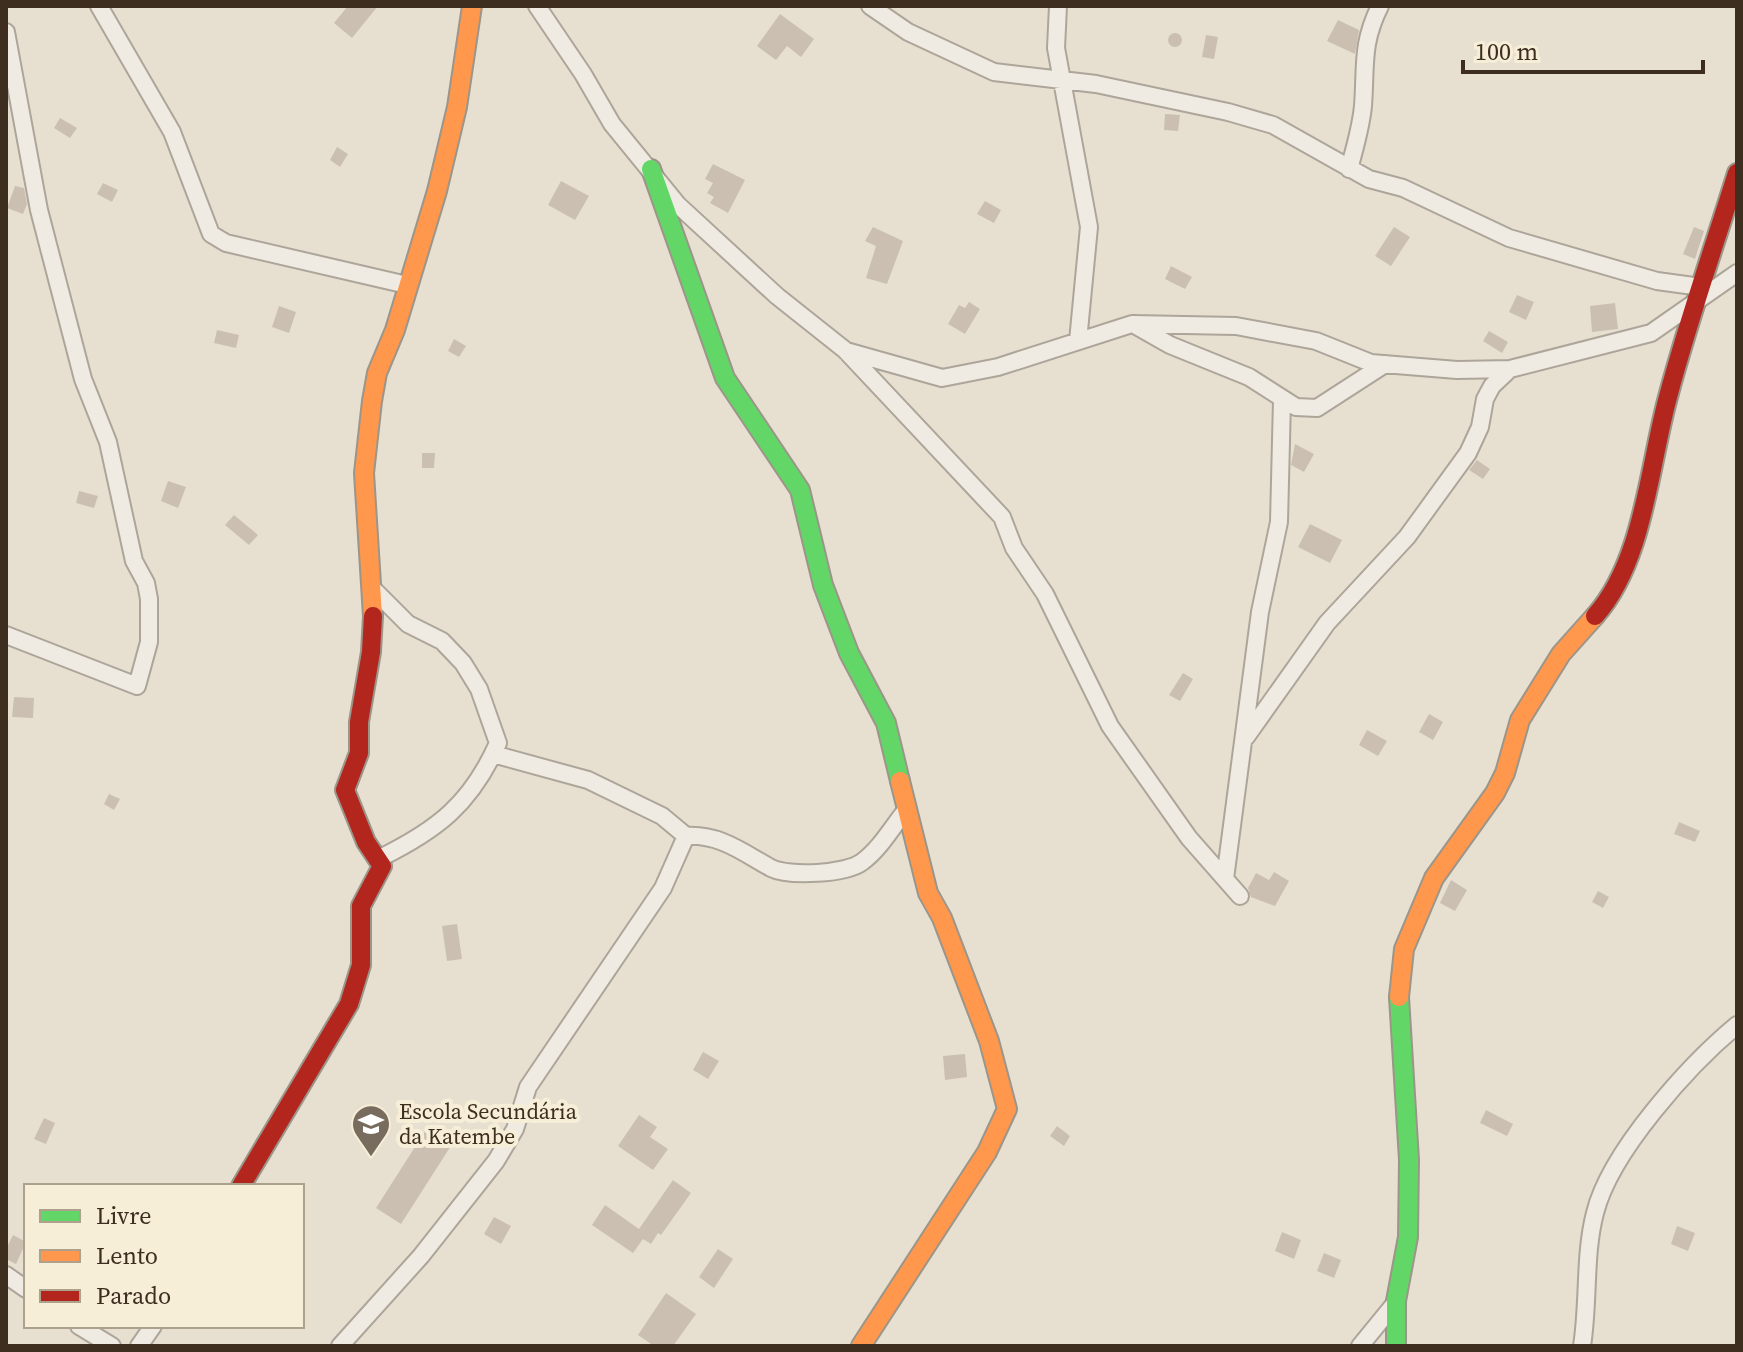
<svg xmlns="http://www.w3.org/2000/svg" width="1743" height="1352" viewBox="0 0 1743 1352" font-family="'Source Serif 4',serif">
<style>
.building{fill:#cbbfb2}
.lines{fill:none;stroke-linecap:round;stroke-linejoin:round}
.street-casing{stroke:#ada599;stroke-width:20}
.fast-casing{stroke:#9c958a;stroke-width:22}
.slow-casing{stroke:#9c958a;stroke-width:22}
.jam-casing{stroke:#9c958a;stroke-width:22}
.street{stroke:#efebe3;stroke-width:16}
.fast{stroke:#63d668;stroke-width:18}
.slow{stroke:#ff974d;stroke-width:18}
.jam{stroke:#b3261e;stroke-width:18}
.labels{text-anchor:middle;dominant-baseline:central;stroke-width:8;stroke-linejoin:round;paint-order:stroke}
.poi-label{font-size:22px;fill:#3d2e20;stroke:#f7eed8;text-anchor:start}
</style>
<rect width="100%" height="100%" fill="#e7e0d1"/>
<!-- building -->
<path class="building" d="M 348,6 L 378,6 L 352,38 L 334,23 Z
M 780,14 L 814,39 L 801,57 L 787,46 L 776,60 L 757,46 Z
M 1338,20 L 1359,30 L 1355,54 L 1327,41 Z
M1168 40a7 7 0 1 1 14 0a7 7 0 1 1-14 0Z
M 1206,35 L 1218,37 L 1214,59 L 1202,57 Z
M 1165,114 L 1180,115 L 1178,131 L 1164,130 Z
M 60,118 L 77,128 L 70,138 L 54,128 Z
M 337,147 L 348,154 L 340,167 L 330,160 Z
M 713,164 L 745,180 L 728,213 L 710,203 L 714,197 L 707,193 L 713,183 L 705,179 Z
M 561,181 L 589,196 L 575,220 L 548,205 Z
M 103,183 L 118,190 L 112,202 L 97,194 Z
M 15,186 L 24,188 L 27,204 L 23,214 L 7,208 Z
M 985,201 L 1001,210 L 994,223 L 977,214 Z
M 873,227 L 903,241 L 887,284 L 866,278 L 876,246 L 865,241 Z
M 1394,227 L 1410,237 L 1391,266 L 1375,256 Z
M 1694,227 L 1704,231 L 1695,259 L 1683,254 Z
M 1171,266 L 1192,277 L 1185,289 L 1165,279 Z
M 1517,295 L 1534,302 L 1526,320 L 1509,312 Z
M 969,302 L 980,309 L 965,334 L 948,324 L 959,305 L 965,308 Z
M 1615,303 L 1618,329 L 1592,332 L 1590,306 Z
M 279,306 L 296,312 L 289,333 L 272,327 Z
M 217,330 L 239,335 L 236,348 L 214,343 Z
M 1489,331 L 1508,342 L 1502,353 L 1483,341 Z
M 454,339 L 466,346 L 459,357 L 448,351 Z
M 1295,444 L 1314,454 L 1304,472 L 1291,465 Z
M 422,453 L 435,453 L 434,468 L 422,468 Z
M 1477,460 L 1490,469 L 1483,479 L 1469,470 Z
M 168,481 L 186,487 L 178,508 L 161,501 Z
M 79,491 L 98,496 L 94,508 L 76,503 Z
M 234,515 L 258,535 L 249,545 L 225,525 Z
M 1310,524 L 1342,540 L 1330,563 L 1298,547 Z
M 1183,673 L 1193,679 L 1180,701 L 1169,695 Z
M 14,697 L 34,698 L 33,718 L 12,717 Z
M 1429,714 L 1443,722 L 1433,740 L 1419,732 Z
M 1367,730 L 1387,741 L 1378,756 L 1359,745 Z
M 109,794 L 120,799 L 114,810 L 104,804 Z
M 1679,822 L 1700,831 L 1695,842 L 1674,834 Z
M 1274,872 L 1289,881 L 1275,906 L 1251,897 L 1248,888 L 1256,873 L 1269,880 Z
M 1451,880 L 1467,890 L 1455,911 L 1440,903 Z
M 1598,891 L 1609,897 L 1603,908 L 1592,902 Z
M 457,924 L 462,959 L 447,961 L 442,926 Z
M 703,1052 L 719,1061 L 708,1079 L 693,1070 Z
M 965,1054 L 967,1077 L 945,1080 L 943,1056 Z
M 1486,1110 L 1513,1124 L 1507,1136 L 1480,1123 Z
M 639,1115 L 657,1127 L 650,1137 L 668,1149 L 653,1170 L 618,1146 Z
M 44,1118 L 55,1123 L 46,1144 L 34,1139 Z
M 429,1125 L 454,1141 L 401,1224 L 376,1208 Z
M 1057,1126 L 1070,1136 L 1064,1146 L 1050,1136 Z
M 673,1180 L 691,1193 L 661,1235 L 658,1233 L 651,1244 L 643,1239 L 633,1253 L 592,1225 L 605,1205 L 639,1229 Z
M 494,1217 L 511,1226 L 501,1244 L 484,1234 Z
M 1677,1226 L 1695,1233 L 1688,1251 L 1671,1244 Z
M 1282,1232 L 1301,1240 L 1294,1259 L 1275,1251 Z
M 13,1235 L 26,1242 L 16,1264 L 6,1259 L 6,1249 Z
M 718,1249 L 733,1259 L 714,1288 L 699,1277 Z
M 1324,1253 L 1341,1260 L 1334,1278 L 1317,1271 Z
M 666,1293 L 696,1314 L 673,1346 L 654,1346 L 638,1335 Z"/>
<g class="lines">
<defs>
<path id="street" d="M 99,6 L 172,132 L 211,234 L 226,243 L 407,285
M 537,6 L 583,74 L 612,124 L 678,205 L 777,296 L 845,350 L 1002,517 L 1014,548 L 1045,594 L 1110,726 L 1189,838 L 1240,896
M 870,6 L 908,32 L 994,72 L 1096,84 L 1228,112 L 1273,125 L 1369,179 L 1403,188 L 1509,238 L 1657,281 L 1701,287
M 1058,6 L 1056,48 L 1089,227 L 1078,341
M 6,32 L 39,210 L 83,379 L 108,442 L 134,561 L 146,583 L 149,599 L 149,642 L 137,686 L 6,635
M 1349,169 C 1355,148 1361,127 1363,106 C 1366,66 1361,44 1380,6
M 1133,324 L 1170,345 L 1249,377 L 1296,407 L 1317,408 L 1385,364
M 846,351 L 942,378 L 998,367 L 1132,324 L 1236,326 L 1316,341 L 1371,363 L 1457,370 L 1510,369 L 1651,333 L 1737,273
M 371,587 L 408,624 L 442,641 L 463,663 L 479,689 L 498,743 C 471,804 437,830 380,858
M 1246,737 L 1327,623 L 1407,537 L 1468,453 L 1480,427 L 1485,399 L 1492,386 L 1510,369
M 686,836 C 720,834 742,852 771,868 C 789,877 846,874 862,862 C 880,849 893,826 906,810
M 1225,879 L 1260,612 L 1279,522 L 1282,400
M 6,1275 L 26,1289
M 79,1326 L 112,1346
M 139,1346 L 153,1326
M 340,1346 L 421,1256 L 496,1161 L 515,1129 L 528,1087 L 663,888 L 686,836 L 662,816 L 588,780 L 493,754
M 1360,1346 L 1396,1302
M 1582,1346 C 1589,1302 1584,1255 1595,1213 C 1610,1152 1689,1065 1737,1025"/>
<path id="fast" d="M 651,169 L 725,378 L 800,490 L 823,585 L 849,653 L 886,723 L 900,781
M 1396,1346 L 1396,1301 L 1408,1237 L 1409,1160 L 1399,997"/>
<path id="slow" d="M 373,616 L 364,473 L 372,401 L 377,373 L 395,330 L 437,191 L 457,107 L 472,6
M 1399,997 L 1404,949 L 1434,878 L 1495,793 L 1505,773 L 1520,720 L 1561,654 L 1595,616
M 861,1346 L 987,1152 L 1007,1109 L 989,1041 L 942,918 L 928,893 L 900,781"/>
<path id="jam" d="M 1595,616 C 1644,561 1649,466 1668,397 C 1688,321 1714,247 1737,173
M 241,1186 L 349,1004 L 361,965 L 361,906 L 382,866 L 366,842 L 345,790 L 359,753 L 359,722 L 371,652 L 373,616"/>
</defs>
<!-- street casing -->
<use href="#street" class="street-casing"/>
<!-- fast casing -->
<use href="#fast" class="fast-casing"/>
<!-- slow casing -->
<use href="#slow" class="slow-casing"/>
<!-- jam casing -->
<use href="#jam" class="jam-casing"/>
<!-- street -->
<use href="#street" class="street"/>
<!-- fast -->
<use href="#fast" class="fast"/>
<!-- slow -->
<use href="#slow" class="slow"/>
<!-- jam -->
<use href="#jam" class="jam"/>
</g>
<!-- icons -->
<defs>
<symbol id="school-pin" viewBox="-11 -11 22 30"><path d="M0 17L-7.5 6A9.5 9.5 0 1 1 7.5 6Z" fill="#786c5e" stroke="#f7eed8"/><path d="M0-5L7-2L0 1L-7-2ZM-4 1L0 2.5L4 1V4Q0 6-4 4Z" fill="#fff"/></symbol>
</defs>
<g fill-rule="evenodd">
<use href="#school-pin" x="349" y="1102" width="44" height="60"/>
</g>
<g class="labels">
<!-- poi labels -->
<g class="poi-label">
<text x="399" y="1111">Escola Secundária<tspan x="399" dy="25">da Katembe</tspan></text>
</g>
</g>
<!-- border -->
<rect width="1743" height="1352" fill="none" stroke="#3d2e20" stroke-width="16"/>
<!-- legend -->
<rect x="24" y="1184" width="280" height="144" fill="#f7eed8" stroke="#ada18e" stroke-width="2"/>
<rect x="40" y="1210" width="40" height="12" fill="#63d668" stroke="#ada18e" stroke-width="2"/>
<text x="96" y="1224" font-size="24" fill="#3d2e20">Livre</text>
<rect x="40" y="1250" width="40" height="12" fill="#ff974d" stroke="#ada18e" stroke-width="2"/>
<text x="96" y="1264" font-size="24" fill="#3d2e20">Lento</text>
<rect x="40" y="1290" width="40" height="12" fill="#b3261e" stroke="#ada18e" stroke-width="2"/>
<text x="96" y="1304" font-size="24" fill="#3d2e20">Parado</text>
<!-- scale -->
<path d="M1463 60v12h240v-12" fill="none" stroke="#3d2e20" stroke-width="4"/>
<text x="1475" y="60" font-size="24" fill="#3d2e20" stroke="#f7eed8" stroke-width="6" paint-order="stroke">100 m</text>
</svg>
